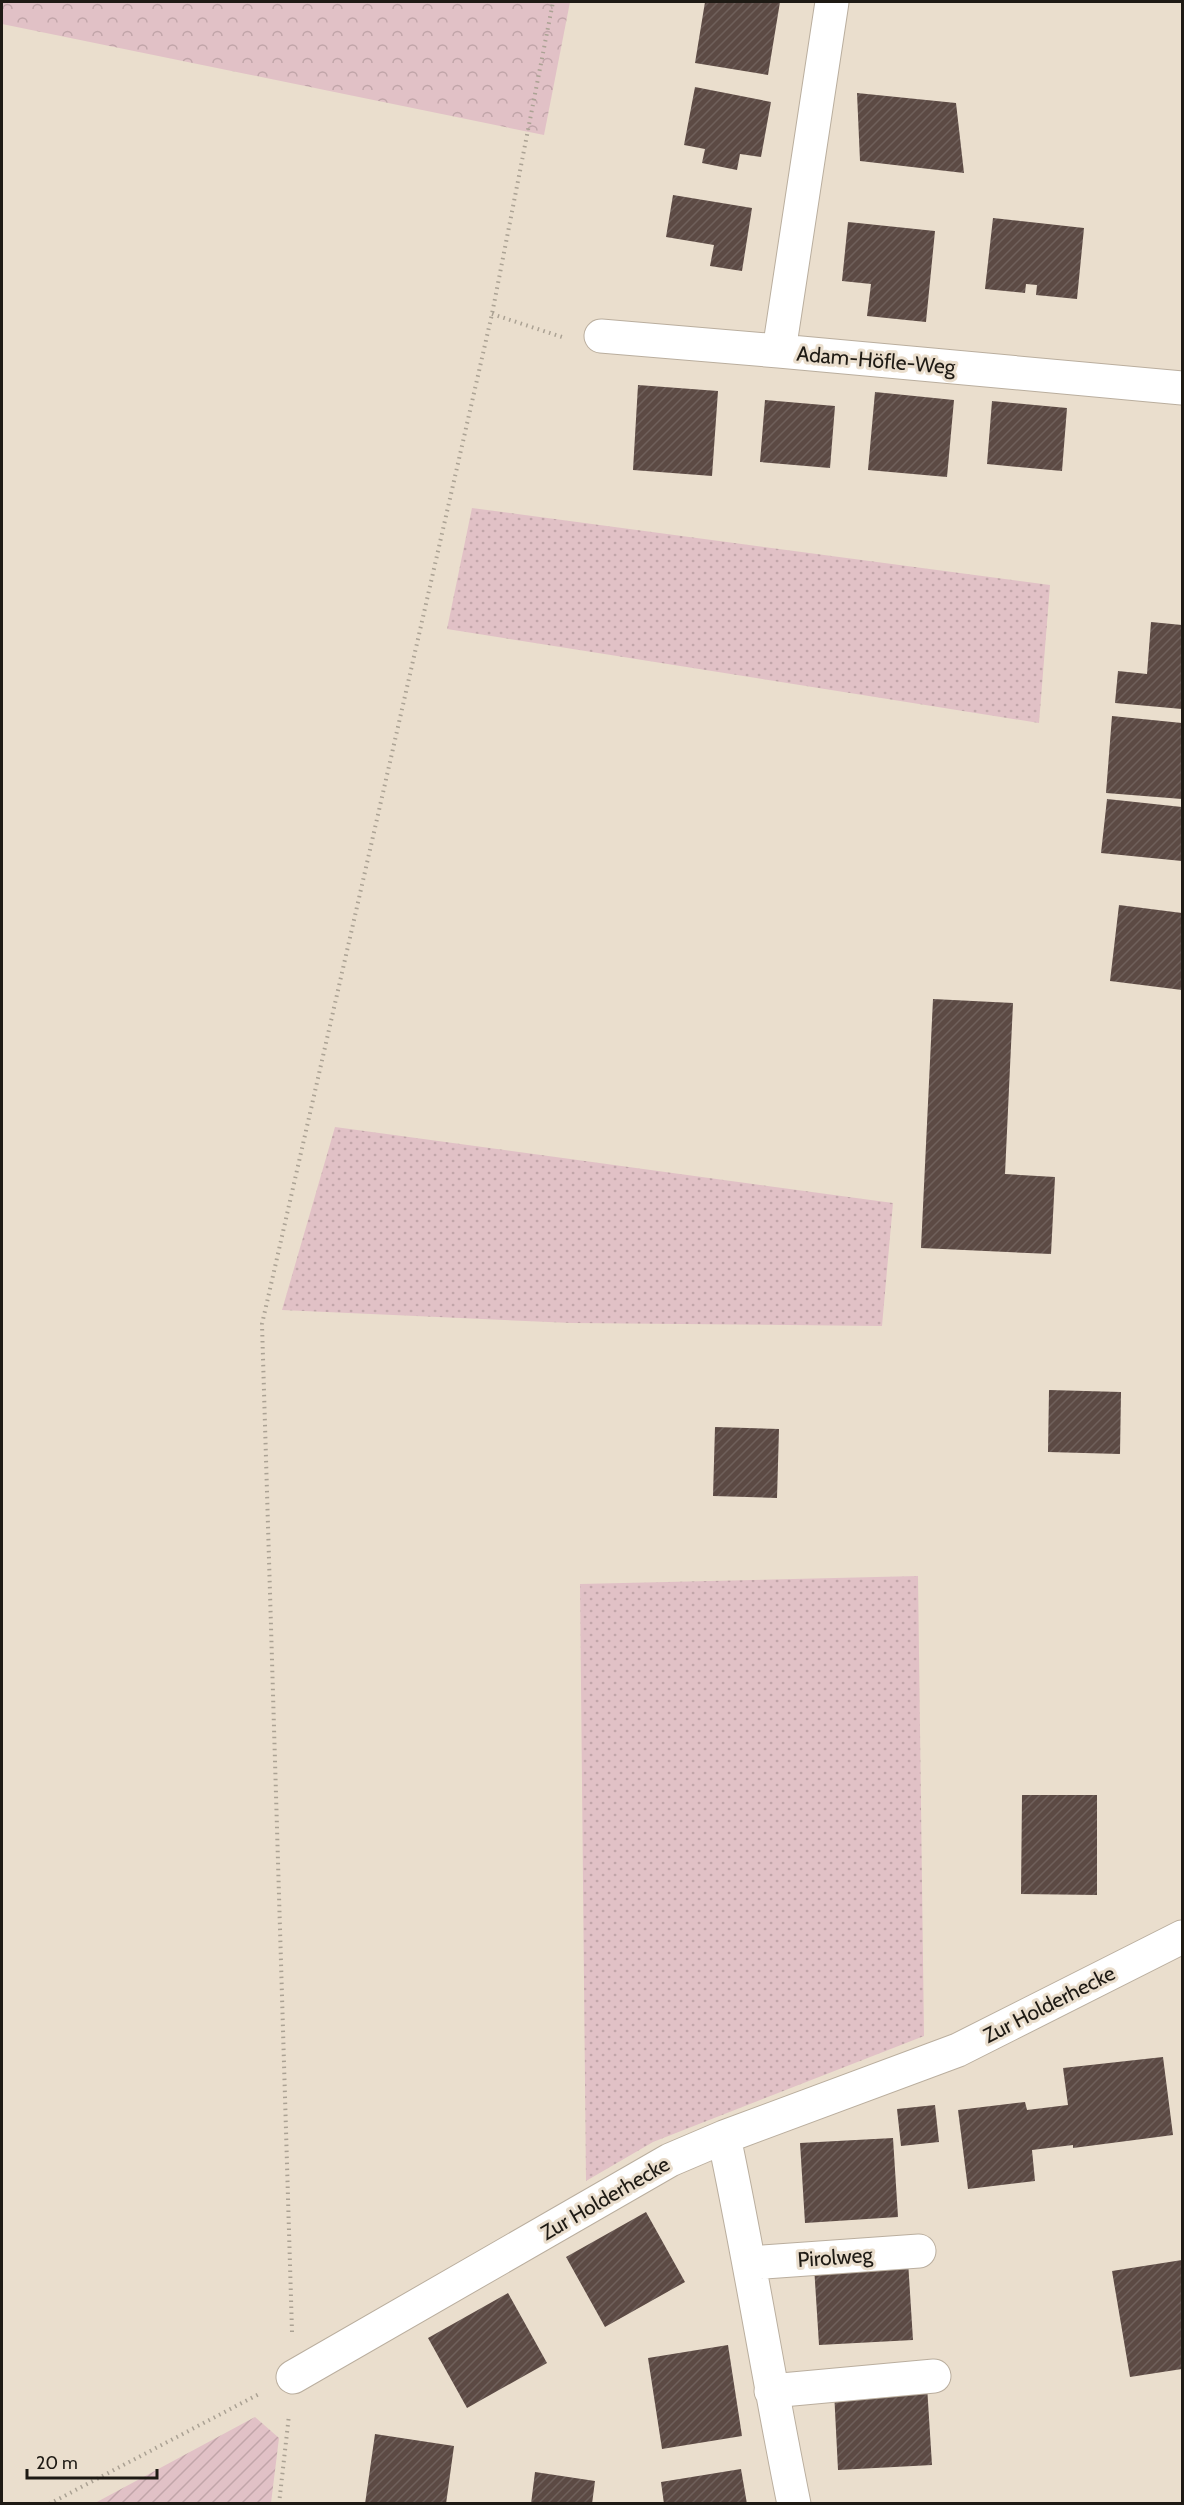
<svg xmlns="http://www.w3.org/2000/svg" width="1184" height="2505" viewBox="0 0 1184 2505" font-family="Cabin,sans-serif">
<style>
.grass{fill:url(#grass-dots)}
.forest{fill:url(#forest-crowns)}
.garden{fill:url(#garden-furrows)}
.building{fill:url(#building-hatch)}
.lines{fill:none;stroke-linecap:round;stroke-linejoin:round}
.street-casing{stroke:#baae9e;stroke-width:35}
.path{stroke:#aba294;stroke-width:4;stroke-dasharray:1.5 4.5;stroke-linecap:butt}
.street{stroke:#fff;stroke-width:33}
.labels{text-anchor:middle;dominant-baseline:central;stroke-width:6;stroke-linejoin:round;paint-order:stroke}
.street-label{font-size:21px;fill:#1e1a14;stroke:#eadecd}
</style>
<defs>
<pattern id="grass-dots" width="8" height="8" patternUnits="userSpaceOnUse" patternTransform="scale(1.5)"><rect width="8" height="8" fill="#e1c1c6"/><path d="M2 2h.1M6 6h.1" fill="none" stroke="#c1a5a9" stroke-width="1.8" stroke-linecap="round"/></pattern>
<pattern id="forest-crowns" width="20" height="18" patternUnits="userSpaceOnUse" patternTransform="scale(1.5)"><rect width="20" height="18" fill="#e1c1c6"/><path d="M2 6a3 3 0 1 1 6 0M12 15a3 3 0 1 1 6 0" fill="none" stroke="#c1a5a9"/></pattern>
<pattern id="garden-furrows" width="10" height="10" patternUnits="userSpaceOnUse" patternTransform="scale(1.5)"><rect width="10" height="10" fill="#e1c1c6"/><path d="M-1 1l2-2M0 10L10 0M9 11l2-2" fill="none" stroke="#c1a5a9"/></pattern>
<pattern id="building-hatch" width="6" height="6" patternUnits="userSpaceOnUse" patternTransform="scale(1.5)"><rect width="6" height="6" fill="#5c4a44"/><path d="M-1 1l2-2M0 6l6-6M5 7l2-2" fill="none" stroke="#6f605b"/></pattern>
</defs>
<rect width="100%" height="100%" fill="#eadecd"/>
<!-- grass -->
<path class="grass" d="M 472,508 L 1050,585 L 1039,723 L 447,629 Z
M 335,1127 L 893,1203 L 882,1326 L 572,1323 L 282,1310 Z
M 918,1576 L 924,2036 L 653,2142 L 586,2181 L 580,1584 Z"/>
<!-- forest -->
<path class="forest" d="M 2,2 L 570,2 L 544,135 L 2,24 Z"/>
<!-- garden -->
<path class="garden" d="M 255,2417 L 279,2438 L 271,2503 L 95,2503 Z"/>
<!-- building -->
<path class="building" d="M 705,2 L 780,2 L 768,75 L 695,63 Z
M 695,87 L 771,102 L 761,157 L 740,154 L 737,170 L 702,163 L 705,149 L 684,145 Z
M 857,93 L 956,103 L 964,173 L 860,161 Z
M 673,195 L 752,208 L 742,271 L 710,266 L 714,245 L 666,237 Z
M 993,218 L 1084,228 L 1077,299 L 1036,295 L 1037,285 L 1026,284 L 1025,293 L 985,289 Z
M 848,222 L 935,231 L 926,322 L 867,316 L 871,284 L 842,281 Z
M 638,385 L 718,391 L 712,476 L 633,470 Z
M 875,392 L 954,400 L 947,477 L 868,470 Z
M 765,400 L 835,406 L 830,468 L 760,462 Z
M 992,401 L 1067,408 L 1062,471 L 987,464 Z
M 1151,622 L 1182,625 L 1182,709 L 1115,703 L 1118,671 L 1147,674 Z
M 1112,716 L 1182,723 L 1182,799 L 1106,793 Z
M 1107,799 L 1182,807 L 1182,861 L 1101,853 Z
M 1119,905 L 1182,913 L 1182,990 L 1110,981 Z
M 933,999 L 1013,1003 L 1005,1174 L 1055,1177 L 1051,1254 L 921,1248 Z
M 1049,1390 L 1121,1392 L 1120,1454 L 1048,1452 Z
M 715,1427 L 779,1429 L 777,1498 L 713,1496 Z
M 1022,1795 L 1097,1795 L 1097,1895 L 1021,1894 Z
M 1163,2057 L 1173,2135 L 1073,2148 L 1073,2145 L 1032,2150 L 1035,2181 L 968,2189 L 958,2110 L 1025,2102 L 1027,2110 L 1068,2105 L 1063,2068 Z
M 935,2105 L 939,2142 L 901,2146 L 897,2109 Z
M 893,2138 L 898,2217 L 805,2223 L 800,2143 Z
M 646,2212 L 685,2282 L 605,2327 L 566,2257 Z
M 1182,2260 L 1182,2369 L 1130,2377 L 1112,2271 Z
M 908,2261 L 913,2340 L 819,2345 L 814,2266 Z
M 508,2293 L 547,2363 L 467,2408 L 428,2338 Z
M 728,2345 L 742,2436 L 662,2449 L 648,2358 Z
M 927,2386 L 932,2465 L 838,2470 L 834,2391 Z
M 375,2434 L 454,2446 L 446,2504 L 365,2504 Z
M 741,2469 L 747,2504 L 664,2504 L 661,2482 Z
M 535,2472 L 595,2481 L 592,2504 L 531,2504 Z"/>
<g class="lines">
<defs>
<path id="street" d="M 832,2 L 779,351 L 1182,388
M 601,336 L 779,351
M 724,2137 C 750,2259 769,2382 794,2504
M 750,2263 L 919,2251
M 293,2377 L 670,2160 L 724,2137 L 958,2050 L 1182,1937
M 771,2391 L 934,2376"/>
</defs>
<!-- street casing -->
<use href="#street" class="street-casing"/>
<!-- path -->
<path class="path" d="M 492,314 L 562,337
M 292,2332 L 262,1324 L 492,314 L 553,2
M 49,2504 L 259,2394
M 279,2504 L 289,2415"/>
<!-- street -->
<use href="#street" class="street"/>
</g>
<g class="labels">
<!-- street labels -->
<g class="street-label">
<text transform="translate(876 360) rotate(5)">Adam-Höfle-Weg</text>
<text transform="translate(1049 2004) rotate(-27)">Zur Holderhecke</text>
<text transform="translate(605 2198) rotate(-30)">Zur Holderhecke</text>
<text transform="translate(835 2257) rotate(-4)">Pirolweg</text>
</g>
</g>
<!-- border -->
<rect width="1184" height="2505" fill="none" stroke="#1e1a14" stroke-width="6"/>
<!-- scale -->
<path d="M27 2469v9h130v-9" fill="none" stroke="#1e1a14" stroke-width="3"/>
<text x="36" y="2469" font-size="18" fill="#1e1a14" stroke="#eadecd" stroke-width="4.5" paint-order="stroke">20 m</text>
</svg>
